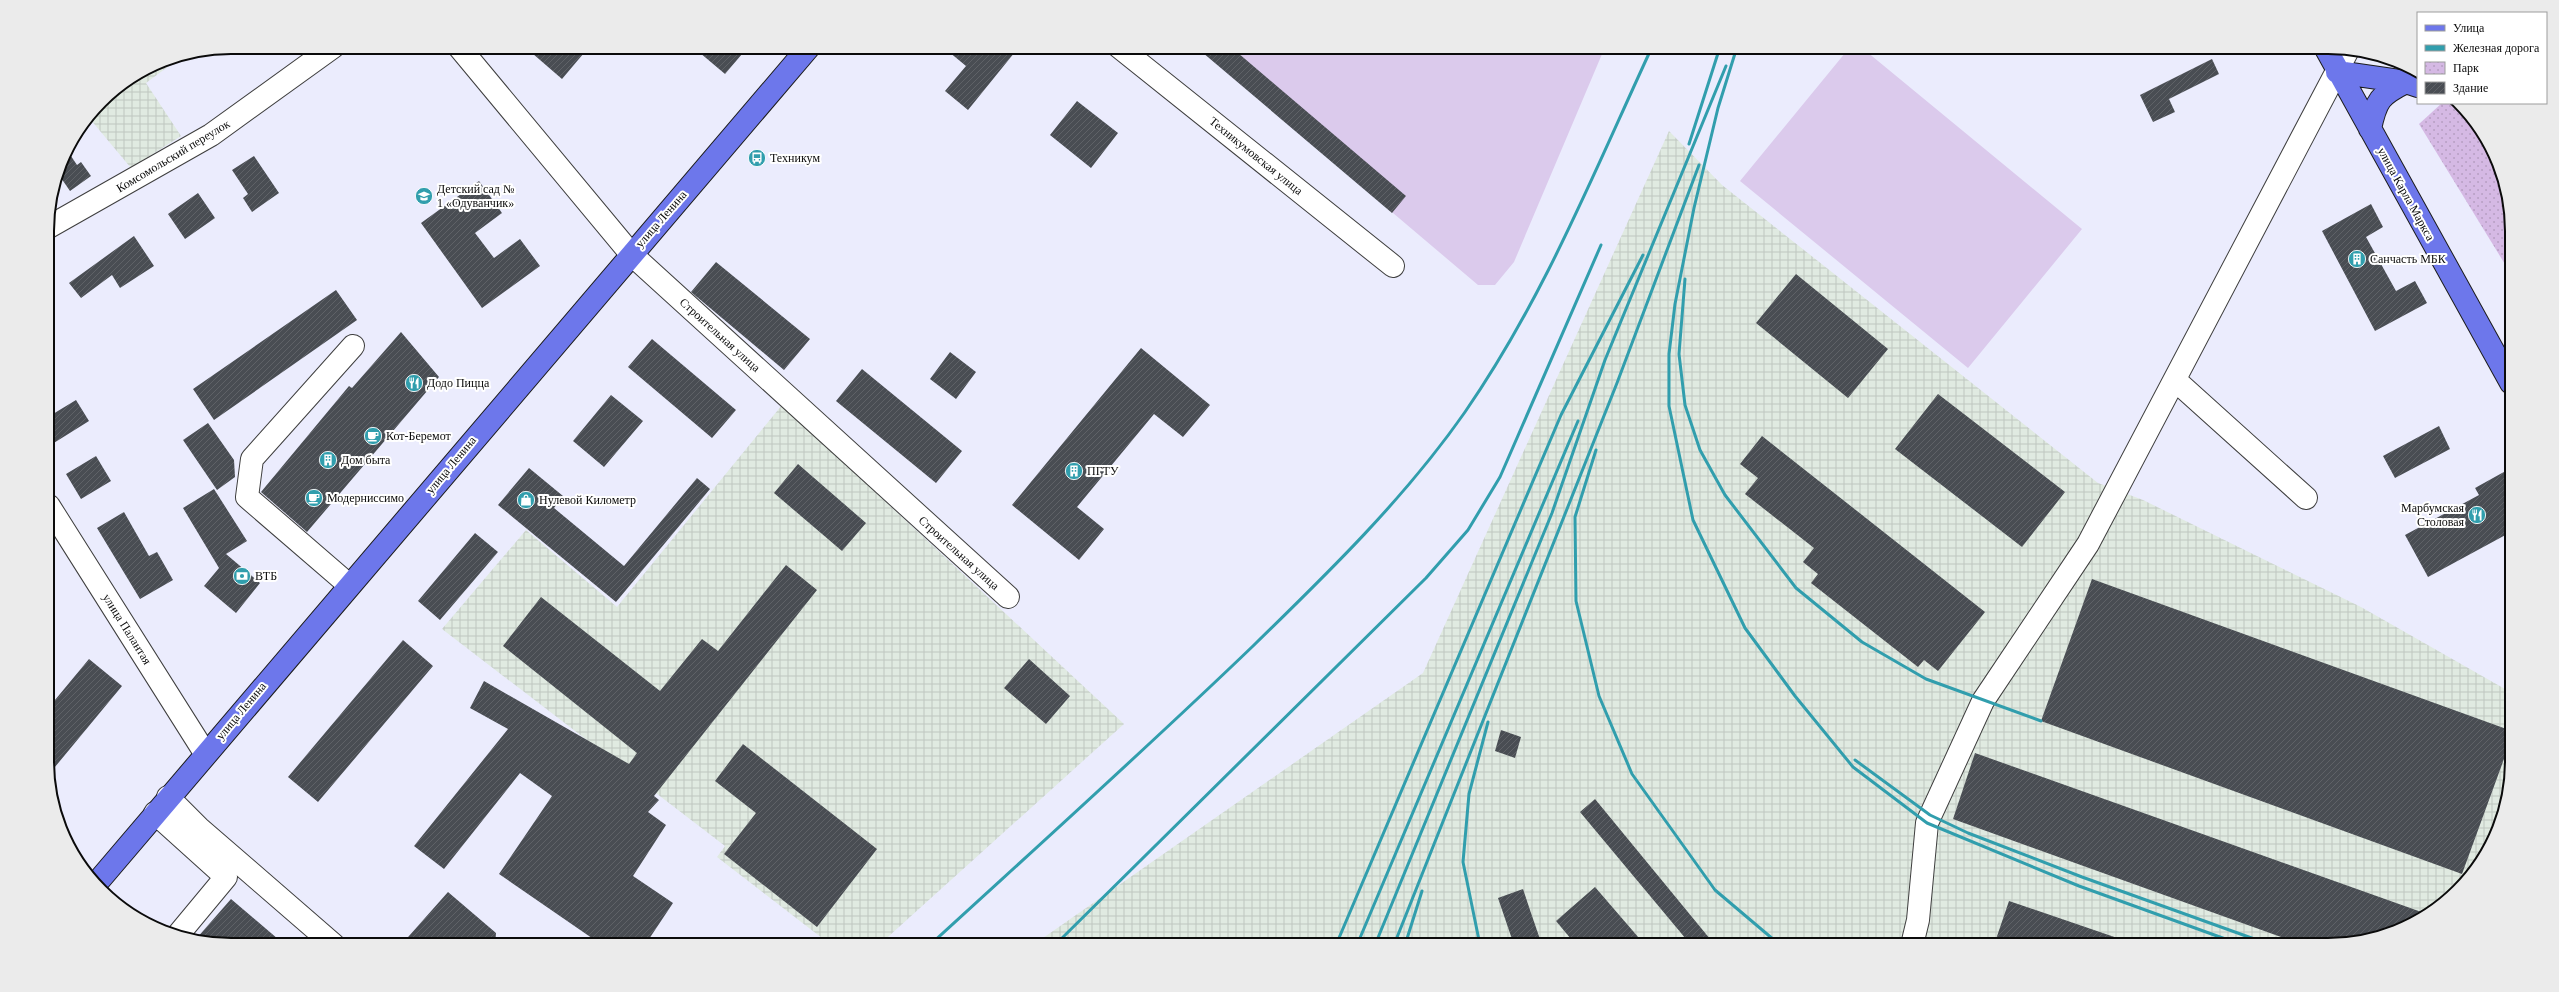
<svg xmlns="http://www.w3.org/2000/svg" width="2559" height="992" viewBox="0 0 2559 992" font-family="Georgia,serif">
<style>
.industrial{fill:url(#industrial-grid)}
.park{fill:url(#park-dots)}
.pitch{fill:#dbcaec}
.building{fill:url(#building-hatch)}
.lines{fill:none;stroke-linecap:round;stroke-linejoin:round}
.minor-casing{stroke:#3e3e3e;stroke-width:24}
.major-casing{stroke:#1c1c1c;stroke-width:24}
.minor{stroke:#fff;stroke-width:22}
.major{stroke:#6d77eb;stroke-width:22}
.rail{stroke:#319ead;stroke-width:3}
.labels{text-anchor:middle;dominant-baseline:central;stroke-width:4;stroke-linejoin:round;paint-order:stroke}
.street-label{font-size:12px;fill:#0b0b0b;stroke:#fff}
.poi-label{font-size:12px;fill:#0b0b0b;stroke:#fff;text-anchor:start}
.rim{fill:none;stroke:#0b0b0b;stroke-width:2}
</style>
<defs>
<pattern id="industrial-grid" width="8" height="8" patternUnits="userSpaceOnUse"><rect width="8" height="8" fill="#e0eae1"/><path d="M0 4h8M4 0v8" fill="none" stroke="#bfc7c0"/></pattern>
<pattern id="park-dots" width="8" height="8" patternUnits="userSpaceOnUse"><rect width="8" height="8" fill="#d5b9e4"/><path d="M2 2h.1M6 6h.1" fill="none" stroke="#b69ec2" stroke-width="1.8" stroke-linecap="round"/></pattern>
<pattern id="building-hatch" width="6" height="6" patternUnits="userSpaceOnUse"><rect width="6" height="6" fill="#494d53"/><path d="M-1 1l2-2M0 6l6-6M5 7l2-2" fill="none" stroke="#5f6267"/></pattern>
</defs>
<rect width="100%" height="100%" fill="#ebecfd"/>
<!-- industrial -->
<path class="industrial" d="M 181,57 L 146,83 L 181,136 L 131,168 L 90,119 L 109,93 L 161,61 Z
M 1669,131 L 1722,185 L 2098,483 L 2143,500 L 2361,607 L 2512,693 L 2512,761 L 2502,820 L 2474,873 L 2440,907 L 2387,935 L 2340,945 L 1033,945 L 1423,673 Z
M 782,405 L 1124,724 L 879,945 L 831,945 L 717,857 L 725,846 L 442,629 L 526,530 L 617,607 Z"/>
<!-- park -->
<path class="park" d="M 2442,103 L 2459,103 L 2467,110 L 2498,160 L 2510,207 L 2511,274 L 2419,124 Z"/>
<!-- pitch -->
<path class="pitch" d="M 1197,47 L 1605,47 L 1514,262 L 1495,285 L 1478,285 Z
M 1850,47 L 1861,47 L 2082,229 L 1968,368 L 1740,181 Z"/>
<!-- building -->
<path class="building" d="M 525,47 L 589,47 L 562,79 Z
M 693,47 L 748,47 L 725,74 Z
M 943,47 L 1019,47 L 968,110 L 945,91 L 966,66 Z
M 1196,47 L 1231,47 L 1406,196 L 1392,213 Z
M 2212,59 L 2219,74 L 2169,99 L 2175,112 L 2153,122 L 2140,95 Z
M 1077,101 L 1118,133 L 1091,168 L 1050,135 Z
M 71,156 L 77,165 L 81,162 L 91,176 L 70,191 L 59,175 L 63,162 Z
M 254,156 L 279,193 L 252,212 L 243,198 L 248,194 L 232,170 Z
M 479,181 L 502,213 L 475,233 L 494,258 L 520,239 L 540,266 L 482,308 L 421,223 Z
M 198,193 L 215,218 L 185,239 L 168,214 Z
M 2371,204 L 2383,227 L 2366,237 L 2396,291 L 2415,281 L 2427,303 L 2375,331 L 2322,231 Z
M 134,236 L 154,266 L 120,288 L 112,275 L 81,298 L 69,283 Z
M 716,262 L 810,339 L 784,370 L 691,292 Z
M 1796,274 L 1888,349 L 1848,398 L 1756,323 Z
M 336,290 L 357,320 L 214,420 L 193,389 Z
M 401,332 L 439,377 L 307,532 L 261,492 L 349,386 L 352,388 Z
M 652,339 L 736,410 L 712,438 L 628,367 Z
M 1141,348 L 1210,405 L 1183,437 L 1154,414 L 1077,507 L 1104,529 L 1079,560 L 1012,505 Z
M 950,352 L 976,372 L 956,399 L 930,379 Z
M 862,369 L 962,451 L 936,483 L 836,401 Z
M 1938,394 L 2065,492 L 2022,547 L 1895,449 Z
M 611,395 L 643,421 L 604,467 L 573,441 Z
M 76,400 L 89,421 L 49,446 L 48,417 Z
M 208,423 L 234,460 L 235,477 L 217,490 L 183,440 Z
M 2439,426 L 2450,449 L 2395,478 L 2383,456 Z
M 1762,436 L 1985,612 L 1938,671 L 1924,660 L 1918,667 L 1811,583 L 1818,574 L 1803,562 L 1814,548 L 1745,494 L 1758,478 L 1740,464 Z
M 96,456 L 111,481 L 81,499 L 66,474 Z
M 798,464 L 866,523 L 842,551 L 774,493 Z
M 529,468 L 563,496 L 554,508 L 624,566 L 697,478 L 710,489 L 616,602 L 498,505 Z
M 2511,468 L 2511,532 L 2428,577 L 2405,535 L 2479,495 L 2475,488 Z
M 214,489 L 247,541 L 226,554 L 260,583 L 236,613 L 204,586 L 219,568 L 183,508 Z
M 124,512 L 149,556 L 157,552 L 173,580 L 140,599 L 97,528 Z
M 475,533 L 498,552 L 440,620 L 418,601 Z
M 786,565 L 817,590 L 654,796 L 659,800 L 648,812 L 666,825 L 633,876 L 673,903 L 645,945 L 602,945 L 499,874 L 552,796 L 520,773 L 444,869 L 414,846 L 508,729 L 470,708 L 484,681 L 629,764 L 637,753 L 503,646 L 541,597 L 660,691 L 702,639 L 718,651 Z
M 2092,579 L 2512,731 L 2512,737 L 2462,874 L 2041,721 Z
M 403,640 L 433,666 L 318,802 L 288,777 Z
M 89,659 L 122,686 L 50,773 L 50,706 Z
M 1029,659 L 1070,696 L 1046,724 L 1004,688 Z
M 1501,730 L 1521,737 L 1515,758 L 1495,751 Z
M 743,744 L 877,849 L 817,927 L 724,854 L 756,813 L 715,781 Z
M 1975,753 L 2427,914 L 2388,935 L 2340,945 L 2303,945 L 1953,819 Z
M 1595,799 L 1715,945 L 1691,945 L 1580,812 Z
M 1595,887 L 1645,945 L 1576,945 L 1556,921 Z
M 1523,889 L 1531,913 L 1542,945 L 1514,945 L 1498,898 Z
M 448,892 L 496,933 L 495,945 L 401,945 Z
M 231,899 L 285,945 L 231,945 L 196,939 Z
M 2009,901 L 2129,942 L 2129,945 L 1994,945 Z"/>
<g class="lines">
<defs>
<path id="minor" d="M 459,47 L 631,254 L 1008,597
M 1119,47 L 1393,266
M 47,228 L 211,135 L 333,47
M 2175,380 L 2306,498
M 49,506 L 205,753
M 349,585 L 247,497 L 252,459 L 353,346
M 168,797 L 199,828 L 334,945
M 155,813 L 226,877 L 177,936
M 1912,945 L 1918,920 L 1927,823 L 1983,701 L 2088,544 L 2348,50"/>
<path id="major" d="M 2325,47 L 2511,383
M 2337,72 L 2406,82 L 2418,86
M 2370,129 C 2376,100 2380,95 2406,82
M 95,885 L 809,47"/>
</defs>
<!-- minor casing -->
<use href="#minor" class="minor-casing"/>
<!-- major casing -->
<use href="#major" class="major-casing"/>
<!-- minor -->
<use href="#minor" class="minor"/>
<!-- major -->
<use href="#major" class="major"/>
<!-- rail -->
<path class="rail" d="M 1737,47 L 1718,108 L 1694,208 L 1675,304 L 1669,354 L 1669,406 L 1693,520 L 1745,628 L 1795,696 L 1853,767 L 1927,823 L 2079,886 L 2242,945
M 1689,144 L 1720,47
M 1685,279 L 1679,354 L 1685,405 L 1700,450 L 1725,495 L 1796,588 L 1862,642 L 1926,679 L 2041,721
M 1596,450 L 1575,517 L 1576,601 L 1599,696 L 1632,774 L 1715,890 L 1780,945
M 1855,760 L 1930,815 L 1968,833 L 2082,877 L 2271,945
M 930,945 C 1038,846 1147,748 1253,646 C 1328,573 1405,498 1465,412 C 1544,298 1594,172 1652,47
M 1055,945 L 1426,578 L 1468,530 L 1500,477 L 1601,245
M 1336,945 L 1561,415 L 1643,255
M 1357,945 L 1578,421
M 1375,945 L 1552,513 L 1605,360 L 1726,66
M 1394,945 L 1617,383 L 1699,165
M 1405,945 L 1422,891
M 1480,945 L 1463,862 L 1469,794 L 1488,722"/>
</g>
<!-- icons -->
<defs>
<symbol id="bus-disc" viewBox="-11 -11 22 22"><circle r="9.5" fill="#319ead" stroke="#fff"/><path d="M-5-6H5V4H4V6H2V4H-2V6H-4V4H-5ZM-3.5-4V0h7V-4ZM-3.5 1.2v1.5H-2V1.2ZM2 1.2v1.5H3.5V1.2Z" fill="#fff"/></symbol>
<symbol id="school-disc" viewBox="-11 -11 22 22"><circle r="9.5" fill="#319ead" stroke="#fff"/><path d="M0-5L7-2L0 1L-7-2ZM-4 1L0 2.5L4 1V4Q0 6-4 4Z" fill="#fff"/></symbol>
<symbol id="building-disc" viewBox="-11 -11 22 22"><circle r="9.5" fill="#319ead" stroke="#fff"/><path d="M-4-6H4V6H1V3H-1V6H-4ZM-2.5-4.3h1.7v1.8h-1.7ZM.8-4.3h1.7v1.8H.8ZM-2.5-1h1.7V.8h-1.7ZM.8-1h1.7V.8H.8Z" fill="#fff"/></symbol>
<symbol id="restaurant-disc" viewBox="-11 -11 22 22"><circle r="9.5" fill="#319ead" stroke="#fff"/><path d="M-5-6h1v4h1v-4h1v4h1v-4h1v5L-1.5 .5V6h-2V.5L-5-1ZM5-6V6H3V1.5H1.5Q1.5-4 5-6Z" fill="#fff"/></symbol>
<symbol id="cafe-disc" viewBox="-11 -11 22 22"><circle r="9.5" fill="#319ead" stroke="#fff"/><path d="M-5.5-4.5H6V0H3Q3 3.5 0 3.5H-2.5Q-5.5 3.5-5.5 0ZM3-3.2v2h1.7v-2ZM-6 4.5H4V6H-6Z" fill="#fff"/></symbol>
<symbol id="shop-disc" viewBox="-11 -11 22 22"><circle r="9.5" fill="#319ead" stroke="#fff"/><path d="M-5-2.5h2.3a2.7 3.5 0 0 1 5.4 0H5L5.5 6h-11ZM-1.5-2.5h3a1.5 2.3 0 0 0-3 0Z" fill="#fff"/></symbol>
<symbol id="bank-disc" viewBox="-11 -11 22 22"><circle r="9.5" fill="#319ead" stroke="#fff"/><path d="M-6-4H6V4H-6ZM0-2.3a2.3 2.3 0 1 0 0 4.6a2.3 2.3 0 1 0 0-4.6Z" fill="#fff"/></symbol>
</defs>
<g fill-rule="evenodd">
<use href="#bus-disc" x="747" y="148" width="20" height="20"/>
<use href="#school-disc" x="414" y="186" width="20" height="20"/>
<use href="#building-disc" x="2347" y="249" width="20" height="20"/>
<use href="#restaurant-disc" x="404" y="373" width="20" height="20"/>
<use href="#cafe-disc" x="363" y="426" width="20" height="20"/>
<use href="#building-disc" x="318" y="450" width="20" height="20"/>
<use href="#building-disc" x="1064" y="461" width="20" height="20"/>
<use href="#cafe-disc" x="304" y="488" width="20" height="20"/>
<use href="#shop-disc" x="516" y="490" width="20" height="20"/>
<use href="#restaurant-disc" x="2467" y="505" width="20" height="20"/>
<use href="#bank-disc" x="232" y="566" width="20" height="20"/>
</g>
<g class="labels">
<!-- street labels -->
<g class="street-label">
<text transform="translate(173 156) rotate(-31)">Комсомольский переулок</text>
<text transform="translate(1256 156) rotate(39)">Техникумовская улица</text>
<text transform="translate(2406 194) rotate(61)">улица Карла Маркса</text>
<text transform="translate(661 219) rotate(-49)">улица Ленина</text>
<text transform="translate(720 335) rotate(42)">Строительная улица</text>
<text transform="translate(451 465) rotate(-50)">улица Ленина</text>
<text transform="translate(959 553) rotate(42)">Строительная улица</text>
<text transform="translate(127 629) rotate(58)">улица Палантая</text>
<text transform="translate(241 711) rotate(-50)">улица Ленина</text>
</g>
<!-- poi labels -->
<g class="poi-label">
<text x="770" y="158">Техникум</text>
<text x="437" y="189">Детский сад №<tspan x="437" dy="14">1 «Одуванчик»</tspan></text>
<text x="2370" y="259">Санчасть МБК</text>
<text x="427" y="383">Додо Пицца</text>
<text x="386" y="436">Кот-Беремот</text>
<text x="341" y="460">Дом быта</text>
<text x="1087" y="471">ПГТУ</text>
<text x="327" y="498">Модерниссимо</text>
<text x="539" y="500">Нулевой Километр</text>
<text x="2464" y="508" text-anchor="end">Марбумская<tspan x="2464" dy="14">Столовая</tspan></text>
<text x="255" y="576">ВТБ</text>
</g>
</g>
<!-- crop -->
<path d="M0 0H2559V992H0ZM231 54H2328A177 177 0 0 1 2505 231V761A177 177 0 0 1 2328 938H231A177 177 0 0 1 54 761V231A177 177 0 0 1 231 54Z" fill="#ebebeb" fill-rule="evenodd"/>
<path class="rim" d="M231 54H2328A177 177 0 0 1 2505 231V761A177 177 0 0 1 2328 938H231A177 177 0 0 1 54 761V231A177 177 0 0 1 231 54Z"/>
<!-- legend -->
<rect x="2417" y="12" width="130" height="92" fill="#ffffff" stroke="#9d9d9d"/>
<rect x="2425" y="25" width="20" height="6" fill="#6d77eb" stroke="#9d9d9d"/>
<text x="2453" y="32" font-size="12" fill="#0b0b0b">Улица</text>
<rect x="2425" y="45" width="20" height="6" fill="#319ead" stroke="#9d9d9d"/>
<text x="2453" y="52" font-size="12" fill="#0b0b0b">Железная дорога</text>
<rect x="2425" y="62" width="20" height="12" fill="url(#park-dots)" stroke="#9d9d9d"/>
<text x="2453" y="72" font-size="12" fill="#0b0b0b">Парк</text>
<rect x="2425" y="82" width="20" height="12" fill="url(#building-hatch)" stroke="#9d9d9d"/>
<text x="2453" y="92" font-size="12" fill="#0b0b0b">Здание</text>
</svg>
